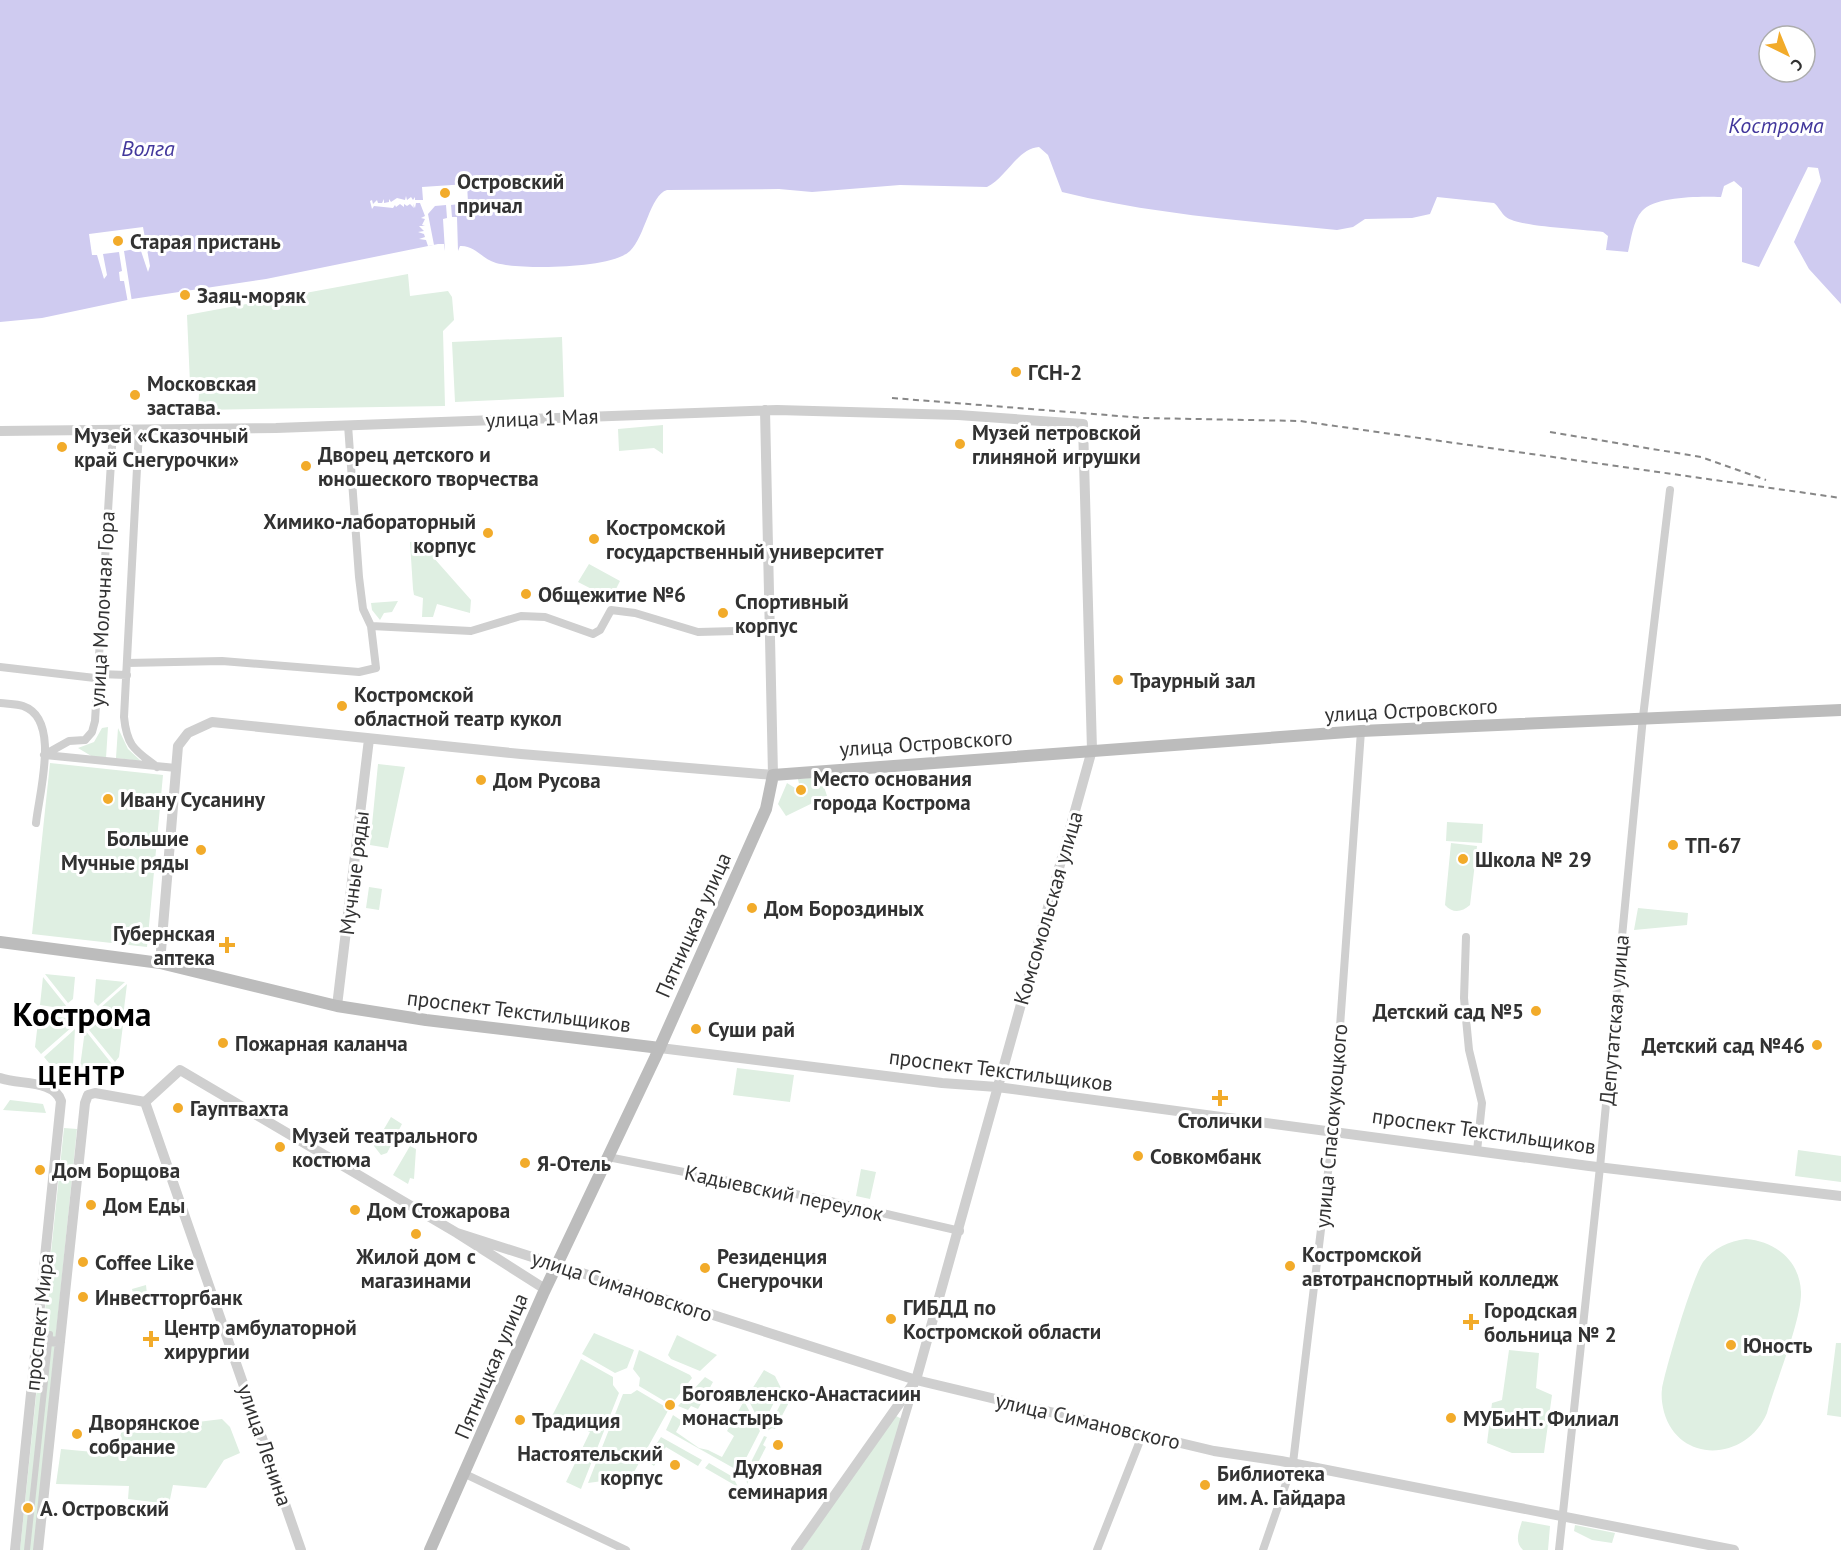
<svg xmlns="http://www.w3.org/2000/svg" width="1841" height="1550" viewBox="0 0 1841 1550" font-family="'PT Sans',sans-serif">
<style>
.green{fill:#dfefe2}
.water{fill:#cfcbf0;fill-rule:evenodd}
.pier{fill:#fff}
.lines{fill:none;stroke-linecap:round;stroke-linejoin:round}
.pedestrian{stroke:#cfcfcf;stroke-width:6}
.minor{stroke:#cfcfcf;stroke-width:8}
.tertiary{stroke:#cfcfcf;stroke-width:10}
.secondary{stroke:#bcbcbc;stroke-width:12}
.rail{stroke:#878787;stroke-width:2;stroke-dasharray:6 4.5;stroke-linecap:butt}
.poi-dot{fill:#f2ab2a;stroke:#fff;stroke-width:2}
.labels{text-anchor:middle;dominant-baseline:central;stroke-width:6;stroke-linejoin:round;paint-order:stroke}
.poi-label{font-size:21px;font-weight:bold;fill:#323232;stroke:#fff;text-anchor:start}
.street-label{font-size:21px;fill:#323232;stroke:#fff}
.water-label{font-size:22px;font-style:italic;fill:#43389c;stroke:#fff}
.district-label{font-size:27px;font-weight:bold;letter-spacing:1.5px;fill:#000;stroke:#fff}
.town-label{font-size:33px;font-weight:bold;fill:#000;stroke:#fff}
</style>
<rect width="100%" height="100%" fill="#fff"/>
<!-- green -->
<path class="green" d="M 408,274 L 410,296 L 448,291 L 452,297 L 454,320 L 443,331 L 445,406 L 198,410 L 199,393 L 190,384 L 187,315 Z
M 562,337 L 564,397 L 455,402 L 452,342 Z
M 663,425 L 663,454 L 654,448 L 619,451 L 618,429 Z
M 432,540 L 433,557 L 471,600 L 470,613 L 437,604 L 433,617 L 422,617 L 423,598 L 414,595 L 413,589 L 410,542 Z
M 589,564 L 620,581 L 611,599 L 578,582 Z
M 398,601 L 392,612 L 384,613 L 380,620 L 372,610 L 371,603 Z
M 108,727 L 106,758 L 93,757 L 78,748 L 94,742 L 102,728 Z
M 118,728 L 128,749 L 141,761 L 116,758 Z
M 50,763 L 163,775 L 147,947 L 32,934 Z
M 378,764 L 405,767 L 388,848 L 370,845 Z
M 821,777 L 827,796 L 786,816 L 778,804 L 787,783 L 795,788 L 797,796 L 803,797 L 807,793 L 807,787 L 799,784 L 798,779 Z
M 1447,822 L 1483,824 L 1482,843 L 1446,841 Z
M 1451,843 L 1477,846 L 1470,905 C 1462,912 1453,914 1445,905 Z
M 369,887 L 382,889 L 379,910 L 366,908 Z
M 1638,908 L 1688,913 L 1687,925 L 1634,930 Z
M 45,974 L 75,977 L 73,999 L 68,1003 Z
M 43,977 L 67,1007 L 66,1009 L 40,1005 Z
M 96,979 L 125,982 L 98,1006 L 94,1002 Z
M 127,984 L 123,1017 L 100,1014 L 99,1009 Z
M 39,1014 L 66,1018 L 72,1027 L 41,1054 L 35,1047 Z
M 97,1022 L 123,1025 L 119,1057 L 115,1062 L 89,1030 Z
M 75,1029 L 73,1066 L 49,1063 L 44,1057 Z
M 85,1030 L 112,1064 L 105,1070 L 80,1067 Z
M 737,1068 L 794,1075 L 790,1102 L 733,1095 Z
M 10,1100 L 43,1104 L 46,1113 L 3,1110 Z
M 391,1117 L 402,1124 L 387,1153 L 381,1155 L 374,1146 Z
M 64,1128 L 77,1129 L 34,1550 L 20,1550 Z
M 410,1146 L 416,1149 L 414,1179 L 410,1178 L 408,1184 L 393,1175 Z
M 1798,1150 L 1841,1156 L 1841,1182 L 1795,1176 Z
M 861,1169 L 876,1172 L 870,1199 L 856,1196 Z
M 1746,1239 C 1775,1241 1800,1261 1801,1292 C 1802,1319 1775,1384 1767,1413 C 1747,1461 1679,1465 1664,1412 C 1662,1404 1661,1396 1662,1389 C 1666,1367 1692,1279 1703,1262 C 1714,1248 1729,1241 1746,1239 Z
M 146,1285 L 148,1303 L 136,1305 L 132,1289 Z
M 594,1333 L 634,1350 L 627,1368 L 615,1373 L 582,1354 Z
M 677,1335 L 717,1355 L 700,1371 L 671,1359 L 668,1355 Z
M 1836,1343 L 1841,1343 L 1841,1417 L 1827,1415 Z
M 639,1350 L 690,1375 L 692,1378 L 671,1405 L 639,1386 L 640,1378 L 633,1369 Z
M 1509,1350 L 1539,1353 L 1536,1388 L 1552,1395 L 1544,1453 L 1512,1453 L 1487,1443 L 1492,1403 L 1502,1400 Z
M 581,1359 L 613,1377 L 613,1385 L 619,1393 L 581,1489 L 566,1482 L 590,1432 L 552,1416 Z
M 764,1370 L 775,1376 L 781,1388 L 762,1427 L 747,1397 Z
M 705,1377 L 713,1382 L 698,1409 L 691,1406 L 688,1410 L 678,1406 Z
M 789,1387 L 795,1391 L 775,1429 L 772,1428 L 767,1431 Z
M 637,1390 L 669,1409 L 624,1490 L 610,1480 L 588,1483 L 623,1394 L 631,1394 Z
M 744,1401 L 760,1431 L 741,1468 L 737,1470 L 666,1430 L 673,1415 L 682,1421 L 676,1432 L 699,1448 L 708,1450 L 722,1457 L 734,1436 L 727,1431 Z
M 894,1415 L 902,1419 L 861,1550 L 802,1550 Z
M 222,1419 L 230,1427 L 240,1453 L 224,1460 L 206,1488 L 173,1485 L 169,1504 L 128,1499 L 129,1486 L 56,1484 L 61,1449 L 115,1454 L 124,1423 L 165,1426 Z
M 764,1436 L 767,1437 L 763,1445 L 766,1447 L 747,1484 L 746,1472 Z
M 661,1437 L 702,1460 L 698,1466 L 666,1447 L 654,1466 L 646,1460 Z
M 709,1463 L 733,1477 L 738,1487 L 705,1468 Z
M 1522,1521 L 1550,1526 L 1548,1550 L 1523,1550 C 1514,1542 1519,1531 1522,1521 Z
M 1575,1525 L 1615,1533 L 1612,1543 L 1592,1540 L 1574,1531 Z"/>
<!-- water -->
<path class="water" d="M 0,0 L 1841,0 L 1841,304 L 1809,269 L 1794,242 L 1821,181 L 1818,168 L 1808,167 L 1759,267 L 1742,262 L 1742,188 L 1734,181 L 1724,186 L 1721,197 C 1702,196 1655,196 1642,211 C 1633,221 1631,239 1628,252 L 1606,250 L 1608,236 L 1603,232 C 1584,229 1518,227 1506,217 C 1501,213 1499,207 1494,203 L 1437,197 L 1430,214 L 1412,218 L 1365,219 L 1353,227 L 1337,230 C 1245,221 1151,214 1062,192 L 1048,155 L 1039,147 C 1018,148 1006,178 987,187 L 900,185 L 812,192 L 779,189 L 667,190 C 650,195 645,237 630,251 C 611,269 521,270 496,263 C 482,259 475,245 460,246 L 458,251 L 445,251 L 444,244 L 438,244 L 266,279 L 132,299 L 42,318 L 0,322 ZM 1769,36 L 1805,36 L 1805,72 L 1769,72 Z"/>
<!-- pier -->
<path class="pier" d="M 467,184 L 468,203 L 451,205 L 452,217 L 457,217 L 458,251 L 445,251 L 443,219 L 447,218 L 446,205 L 435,206 L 428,214 L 434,245 L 428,246 L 426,240 L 419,239 L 425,237 L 424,234 L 418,232 L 424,231 L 419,226 L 425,226 L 422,225 L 425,219 L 421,218 L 425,216 L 420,203 L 416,203 L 415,208 L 413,204 L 414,208 L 410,204 L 407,206 L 404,204 L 404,207 L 400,204 L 396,207 L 395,205 L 393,208 L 374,206 L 372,209 L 370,201 L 372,200 L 373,204 L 377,200 L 378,203 L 382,203 L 384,199 L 384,203 L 389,202 L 389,199 L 391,202 L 397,198 L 405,200 L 406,196 L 407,200 L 411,197 L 413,200 L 415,197 L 415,200 L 423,200 L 422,187 Z
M 143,227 L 150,266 L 148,272 L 140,248 L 124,251 L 132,302 L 128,303 L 124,281 L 120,281 L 119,272 L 122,271 L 119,252 L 103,254 L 107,275 L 104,279 L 97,255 L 92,255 L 89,234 Z"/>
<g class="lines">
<!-- pedestrian -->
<path class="pedestrian" d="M 27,1550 L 50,1334"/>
<!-- minor -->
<path class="minor" d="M 139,430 L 124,717 C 127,747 135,750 157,767
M 371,626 L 471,631 L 521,616 L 545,617 L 593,634 L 600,630 L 611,610 L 635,613 L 698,632 L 770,630
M 127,663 L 222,661 L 359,672 L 376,668 L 371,626 L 363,609 L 359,577 L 348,425
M 0,667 L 95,678 L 98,681
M 98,674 L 127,675
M 0,703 C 7,704 17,704 23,706 C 61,719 39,793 36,823
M 44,755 L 69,741 L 85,740 L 92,732 L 95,721 L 113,430
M 45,755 L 176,768
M 1466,937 L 1464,998 L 1469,1050 L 1482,1103 L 1477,1151
M 608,1157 L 826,1200 L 960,1231
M 465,1474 L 626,1550
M 865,1550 L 914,1387
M 1097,1550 L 1143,1433
M 1263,1550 L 1293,1463 L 1309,1328 L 1332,1139 L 1361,731
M 1559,1550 L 1600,1167 L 1643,717 L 1670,490"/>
<!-- tertiary -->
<path class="tertiary" d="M 0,431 L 276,428 L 777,410 L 958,415 L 1083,424 L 1092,750 L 916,1380 L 796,1550
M 160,963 L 178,746 L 188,733 L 212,722 L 521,754 L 773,775 L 765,410
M 337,1006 L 369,739
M 660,1048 L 942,1083 L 997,1087 L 1589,1166 L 1841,1196
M 0,1078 C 18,1085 54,1079 61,1101 L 15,1550
M 145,1102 L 301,1550
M 145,1102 L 180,1070 L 457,1233 L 545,1289
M 457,1233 L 916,1380 L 1214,1451 L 1281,1461 L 1734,1550
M 37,1340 L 60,1342
M 38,1550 L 85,1103 L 88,1095 L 95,1093 L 145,1102"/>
<!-- secondary -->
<path class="secondary" d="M 0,942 L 160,963 L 337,1006 L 426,1020 L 660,1048
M 430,1550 L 543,1294 L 655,1058 L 766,809 L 773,775 L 1361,731 L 1841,710"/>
<!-- rail -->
<path class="rail" d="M 892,398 L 1144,418 L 1300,421 L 1841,498
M 1550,432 L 1701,457 L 1766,480"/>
</g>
<!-- markers -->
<g class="poi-dot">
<circle cx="445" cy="193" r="6"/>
<circle cx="118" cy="241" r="6"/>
<circle cx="185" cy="295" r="6"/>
<circle cx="1016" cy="372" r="6"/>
<circle cx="135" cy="395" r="6"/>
<circle cx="960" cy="444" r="6"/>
<circle cx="62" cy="447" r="6"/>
<circle cx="306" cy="466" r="6"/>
<circle cx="488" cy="533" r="6"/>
<circle cx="594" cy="539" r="6"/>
<circle cx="526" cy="594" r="6"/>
<circle cx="723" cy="613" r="6"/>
<circle cx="1118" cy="680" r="6"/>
<circle cx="342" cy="706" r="6"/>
<circle cx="481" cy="780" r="6"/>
<circle cx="801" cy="790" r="6"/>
<circle cx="108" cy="799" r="6"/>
<circle cx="1673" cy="845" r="6"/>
<circle cx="201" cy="850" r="6"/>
<circle cx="1463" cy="859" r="6"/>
<circle cx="752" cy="908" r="6"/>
<path d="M224 936h6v6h6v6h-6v6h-6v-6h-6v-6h6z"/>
<circle cx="1536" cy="1011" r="6"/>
<circle cx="696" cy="1029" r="6"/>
<circle cx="223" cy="1043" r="6"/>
<circle cx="1817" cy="1045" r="6"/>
<path d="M1217 1089h6v6h6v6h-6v6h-6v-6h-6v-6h6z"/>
<circle cx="178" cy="1108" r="6"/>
<circle cx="280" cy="1147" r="6"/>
<circle cx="1138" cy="1156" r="6"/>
<circle cx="525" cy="1163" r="6"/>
<circle cx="40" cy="1170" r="6"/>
<circle cx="91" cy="1205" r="6"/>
<circle cx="355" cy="1210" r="6"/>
<circle cx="416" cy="1234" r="6"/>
<circle cx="83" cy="1262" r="6"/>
<circle cx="1290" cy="1266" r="6"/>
<circle cx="705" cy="1268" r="6"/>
<circle cx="83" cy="1297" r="6"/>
<circle cx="891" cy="1319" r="6"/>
<path d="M1468 1313h6v6h6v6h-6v6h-6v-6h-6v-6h6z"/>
<path d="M148 1330h6v6h6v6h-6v6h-6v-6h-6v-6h6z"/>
<circle cx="1731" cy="1345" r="6"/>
<circle cx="670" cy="1405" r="6"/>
<circle cx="1451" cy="1418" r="6"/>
<circle cx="520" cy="1420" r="6"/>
<circle cx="77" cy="1434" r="6"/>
<circle cx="778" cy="1445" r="6"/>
<circle cx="675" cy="1465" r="6"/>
<circle cx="1205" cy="1485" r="6"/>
<circle cx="28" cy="1508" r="6"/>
</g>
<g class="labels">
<!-- poi labels -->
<g class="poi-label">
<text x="457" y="181">Островский<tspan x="457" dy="24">причал</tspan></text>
<text x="130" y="241">Старая пристань</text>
<text x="197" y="295">Заяц-моряк</text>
<text x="1028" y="372">ГСН-2</text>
<text x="147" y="383">Московская<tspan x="147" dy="24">застава.</tspan></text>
<text x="972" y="432">Музей петровской<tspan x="972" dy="24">глиняной игрушки</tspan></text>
<text x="74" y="435">Музей «Сказочный<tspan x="74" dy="24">край Снегурочки»</tspan></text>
<text x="318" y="454">Дворец детского и<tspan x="318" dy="24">юношеского творчества</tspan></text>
<text x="476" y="521" text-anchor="end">Химико-лабораторный<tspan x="476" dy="24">корпус</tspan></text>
<text x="606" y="527">Костромской<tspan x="606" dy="24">государственный университет</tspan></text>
<text x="538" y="594">Общежитие №6</text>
<text x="735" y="601">Спортивный<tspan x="735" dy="24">корпус</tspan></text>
<text x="1130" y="680">Траурный зал</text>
<text x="354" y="694">Костромской<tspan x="354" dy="24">областной театр кукол</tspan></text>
<text x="813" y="778">Место основания<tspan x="813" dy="24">города Кострома</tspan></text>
<text x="493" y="780">Дом Русова</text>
<text x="120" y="799">Ивану Сусанину</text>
<text x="189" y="838" text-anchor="end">Большие<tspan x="189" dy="24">Мучные ряды</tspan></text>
<text x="1685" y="845">ТП-67</text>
<text x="1475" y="859">Школа № 29</text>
<text x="764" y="908">Дом Бороздиных</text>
<text x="215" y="933" text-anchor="end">Губернская<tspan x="215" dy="24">аптека</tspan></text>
<text x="1524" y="1011" text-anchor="end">Детский сад №5</text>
<text x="708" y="1029">Суши рай</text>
<text x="235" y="1043">Пожарная каланча</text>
<text x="1805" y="1045" text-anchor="end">Детский сад №46</text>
<text x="190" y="1108">Гауптвахта</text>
<text x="1220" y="1120" text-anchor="middle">Столички</text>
<text x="292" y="1135">Музей театрального<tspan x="292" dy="24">костюма</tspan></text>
<text x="1150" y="1156">Совкомбанк</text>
<text x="537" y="1163">Я-Отель</text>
<text x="52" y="1170">Дом Борщова</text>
<text x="103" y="1205">Дом Еды</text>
<text x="367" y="1210">Дом Стожарова</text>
<text x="1302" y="1254">Костромской<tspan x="1302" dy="24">автотранспортный колледж</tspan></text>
<text x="416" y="1256" text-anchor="middle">Жилой дом с<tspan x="416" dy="24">магазинами</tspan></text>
<text x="717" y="1256">Резиденция<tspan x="717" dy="24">Снегурочки</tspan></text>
<text x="95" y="1262">Coffee Like</text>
<text x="95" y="1297">Инвестторгбанк</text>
<text x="903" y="1307">ГИБДД по<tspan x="903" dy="24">Костромской области</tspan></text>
<text x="1484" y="1310">Городская<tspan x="1484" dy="24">больница № 2</tspan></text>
<text x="164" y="1327">Центр амбулаторной<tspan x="164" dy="24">хирургии</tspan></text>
<text x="1743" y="1345">Юность</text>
<text x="682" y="1393">Богоявленско-Анастасиин<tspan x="682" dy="24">монастырь</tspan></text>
<text x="1463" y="1418">МУБиНТ. Филиал</text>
<text x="532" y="1420">Традиция</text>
<text x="89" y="1422">Дворянское<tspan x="89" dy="24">собрание</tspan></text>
<text x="663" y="1453" text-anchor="end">Настоятельский<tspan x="663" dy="24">корпус</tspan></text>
<text x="778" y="1467" text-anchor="middle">Духовная<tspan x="778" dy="24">семинария</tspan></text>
<text x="1217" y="1473">Библиотека<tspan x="1217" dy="24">им. А. Гайдара</tspan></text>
<text x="40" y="1508">А. Островский</text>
</g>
<!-- street labels -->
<g class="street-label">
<text transform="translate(542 418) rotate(-2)">улица 1 Мая</text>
<text transform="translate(102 609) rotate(-87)">улица Молочная Гора</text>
<text transform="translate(1411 710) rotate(-3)">улица Островского</text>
<text transform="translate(926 743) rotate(-4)">улица Островского</text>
<text transform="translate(354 873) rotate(-83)">Мучные ряды</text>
<text transform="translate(1048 908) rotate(-74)">Комсомольская улица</text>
<text transform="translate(693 925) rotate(-66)">Пятницкая улица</text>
<text transform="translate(519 1011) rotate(7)">проспект Текстильщиков</text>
<text transform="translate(1614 1020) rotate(-85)">Депутатская улица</text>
<text transform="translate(1001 1070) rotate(7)">проспект Текстильщиков</text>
<text transform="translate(1331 1126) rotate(-85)">улица Спасокукоцкого</text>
<text transform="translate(1484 1131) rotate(8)">проспект Текстильщиков</text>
<text transform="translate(784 1193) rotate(12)">Кадыевский переулок</text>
<text transform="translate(622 1286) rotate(18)">улица Симановского</text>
<text transform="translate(39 1322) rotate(-84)">проспект Мира</text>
<text transform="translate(491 1366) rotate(-67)">Пятницкая улица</text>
<text transform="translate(1088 1421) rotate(13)">улица Симановского</text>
<text transform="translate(265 1445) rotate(71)">улица Ленина</text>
</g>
<!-- water labels -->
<g class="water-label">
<text x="1776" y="125">Кострома</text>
<text x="148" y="148">Волга</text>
</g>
<!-- district labels -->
<g class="district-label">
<text x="82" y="1075">ЦЕНТР</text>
</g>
<!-- town labels -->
<g class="town-label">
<text x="82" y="1013">Кострома</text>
</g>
</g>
<!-- north arrow -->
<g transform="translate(1787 54) rotate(137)"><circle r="28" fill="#ffffff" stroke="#adadad" stroke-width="1.5"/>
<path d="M0-4.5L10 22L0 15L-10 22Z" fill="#f2ab2a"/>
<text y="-9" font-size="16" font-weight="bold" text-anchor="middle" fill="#323232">С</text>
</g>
</svg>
